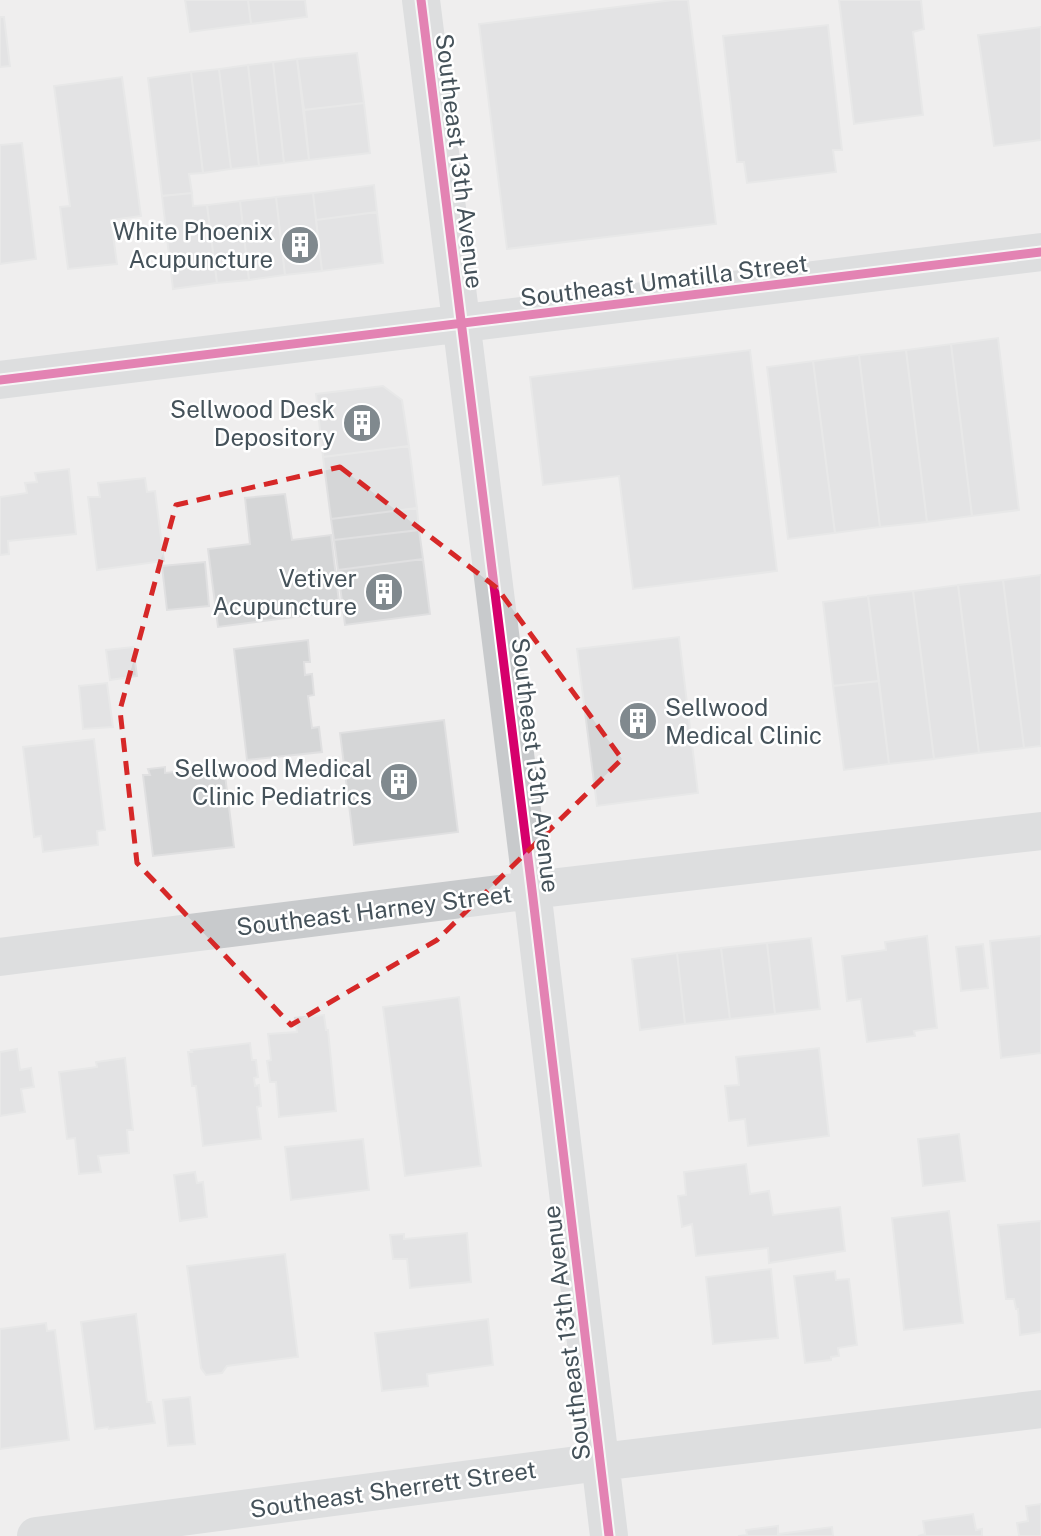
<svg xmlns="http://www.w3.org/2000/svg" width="1041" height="1536" viewBox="0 0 1041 1536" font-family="'Public Sans',sans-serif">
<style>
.building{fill:#d5d6d7;stroke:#e0e0e1;stroke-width:2}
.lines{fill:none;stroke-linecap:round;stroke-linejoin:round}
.minor{stroke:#c8cacc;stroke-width:38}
.cycleway-casing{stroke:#fff;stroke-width:13}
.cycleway{stroke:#d6006c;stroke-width:9}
.marked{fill:none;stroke:#d62828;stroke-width:5;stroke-dasharray:14 9;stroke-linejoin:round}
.labels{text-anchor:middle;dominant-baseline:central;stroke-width:5;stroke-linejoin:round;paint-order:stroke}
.street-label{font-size:24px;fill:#45525a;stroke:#fff}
.poi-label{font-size:24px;fill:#45525a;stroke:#fff;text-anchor:end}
</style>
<rect width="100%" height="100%" fill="#efeeee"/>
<!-- building -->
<path class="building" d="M 185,0 L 248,0 L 251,24 L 190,32 Z
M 248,0 L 305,0 L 307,17 L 251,24 Z
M 673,0 L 688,0 L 716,224 L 507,249 L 479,24 Z
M 839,0 L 921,0 L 924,29 L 913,32 L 923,115 L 854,124 Z
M 0,17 L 4,17 L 10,66 L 0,67 Z
M 828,25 L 842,150 L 833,150 L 836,172 L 747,183 L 744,162 L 737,162 L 723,36 Z
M 1041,27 L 1041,140 L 994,146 L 978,35 Z
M 357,53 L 364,103 L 304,110 L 297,59 Z
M 297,59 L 309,160 L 284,163 L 273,62 Z
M 273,62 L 284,163 L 259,166 L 248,65 Z
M 248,65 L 259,166 L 231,169 L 219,69 Z
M 219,69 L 231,169 L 203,173 L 191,72 Z
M 191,72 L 203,173 L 189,174 L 192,193 L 162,196 L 148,78 Z
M 122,77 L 141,216 L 111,220 L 117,264 L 68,269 L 60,207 L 70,206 L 54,86 Z
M 364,103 L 370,153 L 309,160 L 304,110 Z
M 22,143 L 36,259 L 0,264 L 0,145 Z
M 374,185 L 377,212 L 316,220 L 313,193 Z
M 192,193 L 193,206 L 207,205 L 217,283 L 173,289 L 162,196 Z
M 313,193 L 322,271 L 285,275 L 276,197 Z
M 276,197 L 285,275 L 249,280 L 240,201 Z
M 240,201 L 249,280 L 217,283 L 207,205 Z
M 377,212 L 383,263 L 322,271 L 316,220 Z
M 998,338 L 1019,510 L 972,516 L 951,344 Z
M 951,344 L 972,516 L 927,522 L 906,350 Z
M 750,350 L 777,571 L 633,589 L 619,476 L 543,485 L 530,377 Z
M 906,350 L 927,522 L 880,527 L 859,355 Z
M 859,355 L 880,527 L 835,533 L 813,361 Z
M 813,361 L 835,533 L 788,539 L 767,367 Z
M 383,386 L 402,400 L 409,446 L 323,457 L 316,394 Z
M 409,446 L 417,508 L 331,519 L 323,457 Z
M 69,469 L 76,534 L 8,541 L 9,554 L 0,555 L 0,497 L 27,493 L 25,483 L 37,482 L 35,473 Z
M 145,478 L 147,492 L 155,491 L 164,561 L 97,570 L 88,497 L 100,497 L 98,483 Z
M 285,494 L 292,540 L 331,535 L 340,611 L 218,627 L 208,549 L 250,544 L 245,498 Z
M 417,508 L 419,530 L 334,540 L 331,519 Z
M 419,530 L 423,559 L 338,570 L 334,540 Z
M 423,559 L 430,614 L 345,625 L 338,570 Z
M 205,562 L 209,606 L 167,610 L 162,566 Z
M 1041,575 L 1041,746 L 1024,748 L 1003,580 Z
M 1003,580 L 1024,748 L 979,753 L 958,585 Z
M 958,585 L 979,753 L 934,759 L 913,591 Z
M 913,591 L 934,759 L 889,764 L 868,596 Z
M 868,596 L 879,681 L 833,686 L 823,602 Z
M 679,637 L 698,793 L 597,806 L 577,649 Z
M 308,640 L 310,662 L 304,662 L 305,675 L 312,674 L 314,695 L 308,696 L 312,728 L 319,727 L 322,752 L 247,760 L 234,649 Z
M 133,647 L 137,676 L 110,680 L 106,650 Z
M 879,681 L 889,764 L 844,770 L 833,686 Z
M 107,683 L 113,727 L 83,729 L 79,686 Z
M 444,720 L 458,832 L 354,845 L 340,733 Z
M 94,739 L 105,830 L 97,831 L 98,845 L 43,852 L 41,836 L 34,837 L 23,747 Z
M 165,767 L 165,773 L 224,767 L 234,847 L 153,856 L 143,775 L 150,775 L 148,769 Z
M 927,936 L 937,1028 L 914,1031 L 915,1036 L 867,1042 L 861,999 L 847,1001 L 842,956 L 886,950 L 885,942 Z
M 1041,936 L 1041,1053 L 1001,1058 L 990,941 Z
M 811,938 L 820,1009 L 775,1014 L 767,943 Z
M 767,943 L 775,1014 L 730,1019 L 721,948 Z
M 983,944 L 988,988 L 961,991 L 956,947 Z
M 721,948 L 730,1019 L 685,1024 L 677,953 Z
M 677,953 L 685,1024 L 640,1030 L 632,959 Z
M 459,997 L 481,1166 L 405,1176 L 383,1007 Z
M 324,1015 L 326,1030 L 328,1030 L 336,1111 L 279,1117 L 276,1082 L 270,1082 L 267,1061 L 271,1060 L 268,1034 L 297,1032 L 295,1018 Z
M 250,1043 L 252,1060 L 256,1060 L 258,1077 L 254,1078 L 255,1086 L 259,1085 L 261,1106 L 257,1107 L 261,1139 L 203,1146 L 196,1086 L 192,1086 L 188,1052 L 192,1052 L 191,1050 Z
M 819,1048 L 829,1136 L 748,1146 L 745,1119 L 729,1121 L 725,1086 L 739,1085 L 736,1057 Z
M 17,1049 L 20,1070 L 31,1068 L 34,1087 L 21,1089 L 25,1112 L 0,1116 L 0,1052 Z
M 125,1058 L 133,1130 L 127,1130 L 129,1153 L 98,1156 L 101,1172 L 79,1174 L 75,1138 L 67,1139 L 59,1072 L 97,1067 L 96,1062 Z
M 959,1134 L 965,1181 L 923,1186 L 918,1139 Z
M 363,1139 L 369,1190 L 291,1200 L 285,1147 Z
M 746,1164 L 750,1194 L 769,1191 L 773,1215 L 840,1207 L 845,1251 L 769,1263 L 768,1248 L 696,1256 L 692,1224 L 682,1227 L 678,1196 L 686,1195 L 684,1172 Z
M 195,1172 L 197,1183 L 203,1182 L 207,1217 L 180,1221 L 174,1175 Z
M 949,1211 L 963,1323 L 904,1330 L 892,1218 Z
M 1041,1221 L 1041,1332 L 1020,1335 L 1018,1309 L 1016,1309 L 1014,1299 L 1006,1299 L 998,1225 Z
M 467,1233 L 471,1282 L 410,1288 L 407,1259 L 393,1259 L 390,1235 L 404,1234 L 404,1239 Z
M 285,1254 L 298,1357 L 227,1366 L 222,1373 L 206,1375 L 201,1368 L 187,1266 Z
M 771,1269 L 778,1338 L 713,1344 L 706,1277 Z
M 835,1271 L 836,1280 L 849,1279 L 857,1345 L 838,1348 L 839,1356 L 831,1357 L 831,1360 L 805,1363 L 794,1276 Z
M 136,1314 L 147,1402 L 151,1402 L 155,1423 L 109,1429 L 108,1427 L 95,1429 L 81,1322 Z
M 488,1319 L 493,1365 L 427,1374 L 428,1386 L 382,1391 L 375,1333 Z
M 46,1323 L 47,1331 L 55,1330 L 69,1440 L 0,1449 L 0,1329 Z
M 190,1397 L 195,1444 L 168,1446 L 163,1400 Z
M 1041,1504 L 1041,1536 L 1019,1536 L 1017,1523 L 1028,1521 L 1026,1506 Z
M 973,1514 L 976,1530 L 982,1529 L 982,1536 L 918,1536 L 925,1534 L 923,1521 Z
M 778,1526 L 778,1534 L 832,1527 L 833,1536 L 738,1536 L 747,1535 L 746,1530 Z"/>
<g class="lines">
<!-- minor -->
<path class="minor" d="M 421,0 L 532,890 L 609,1536
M 0,380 L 1041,252
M 0,957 L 532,890 L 1041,831
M 36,1536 L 600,1462 L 1041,1409"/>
<defs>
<path id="cycleway" d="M 421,0 L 532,890 L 609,1536
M 0,380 L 1041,252"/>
</defs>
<!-- cycleway casing -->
<use href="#cycleway" class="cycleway-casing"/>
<!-- cycleway -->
<use href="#cycleway" class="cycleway"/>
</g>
<!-- marked area -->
<path d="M0 0H1041V1536H0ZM 340,467 L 497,588 L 622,759 L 437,940 L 291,1025 L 137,863 L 120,710 L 176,505 Z" fill="#efeeee" fill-opacity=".55" fill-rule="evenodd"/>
<path class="marked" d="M 340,467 L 497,588 L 622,759 L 437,940 L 291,1025 L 137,863 L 120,710 L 176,505 Z"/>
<!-- icons -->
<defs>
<symbol id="building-disc" viewBox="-11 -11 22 22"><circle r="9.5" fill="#80898e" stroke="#fff"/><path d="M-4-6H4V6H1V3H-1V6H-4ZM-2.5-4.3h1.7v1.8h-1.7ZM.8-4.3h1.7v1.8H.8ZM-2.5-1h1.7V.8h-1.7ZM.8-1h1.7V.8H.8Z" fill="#fff"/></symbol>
</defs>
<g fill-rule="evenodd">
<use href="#building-disc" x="278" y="223" width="44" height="44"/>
<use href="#building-disc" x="340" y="401" width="44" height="44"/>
<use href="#building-disc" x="362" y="570" width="44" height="44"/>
<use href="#building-disc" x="616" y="699" width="44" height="44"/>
<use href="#building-disc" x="377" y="760" width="44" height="44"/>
</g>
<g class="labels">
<!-- street labels -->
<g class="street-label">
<text transform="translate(460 161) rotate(83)">Southeast 13th Avenue</text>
<text transform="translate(664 280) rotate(-7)">Southeast Umatilla Street</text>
<text transform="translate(536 765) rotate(83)">Southeast 13th Avenue</text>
<text transform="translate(374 910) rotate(-7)">Southeast Harney Street</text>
<text transform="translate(566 1333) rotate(-97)">Southeast 13th Avenue</text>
<text transform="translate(393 1489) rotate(-8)">Southeast Sherrett Street</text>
</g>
<!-- poi labels -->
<g class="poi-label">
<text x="273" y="231">White Phoenix<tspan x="273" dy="28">Acupuncture</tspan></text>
<text x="335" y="409">Sellwood Desk<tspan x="335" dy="28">Depository</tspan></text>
<text x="357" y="578">Vetiver<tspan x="357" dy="28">Acupuncture</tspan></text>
<text x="665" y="707" text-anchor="start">Sellwood<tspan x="665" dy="28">Medical Clinic</tspan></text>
<text x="372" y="768">Sellwood Medical<tspan x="372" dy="28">Clinic Pediatrics</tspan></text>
</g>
</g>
</svg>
